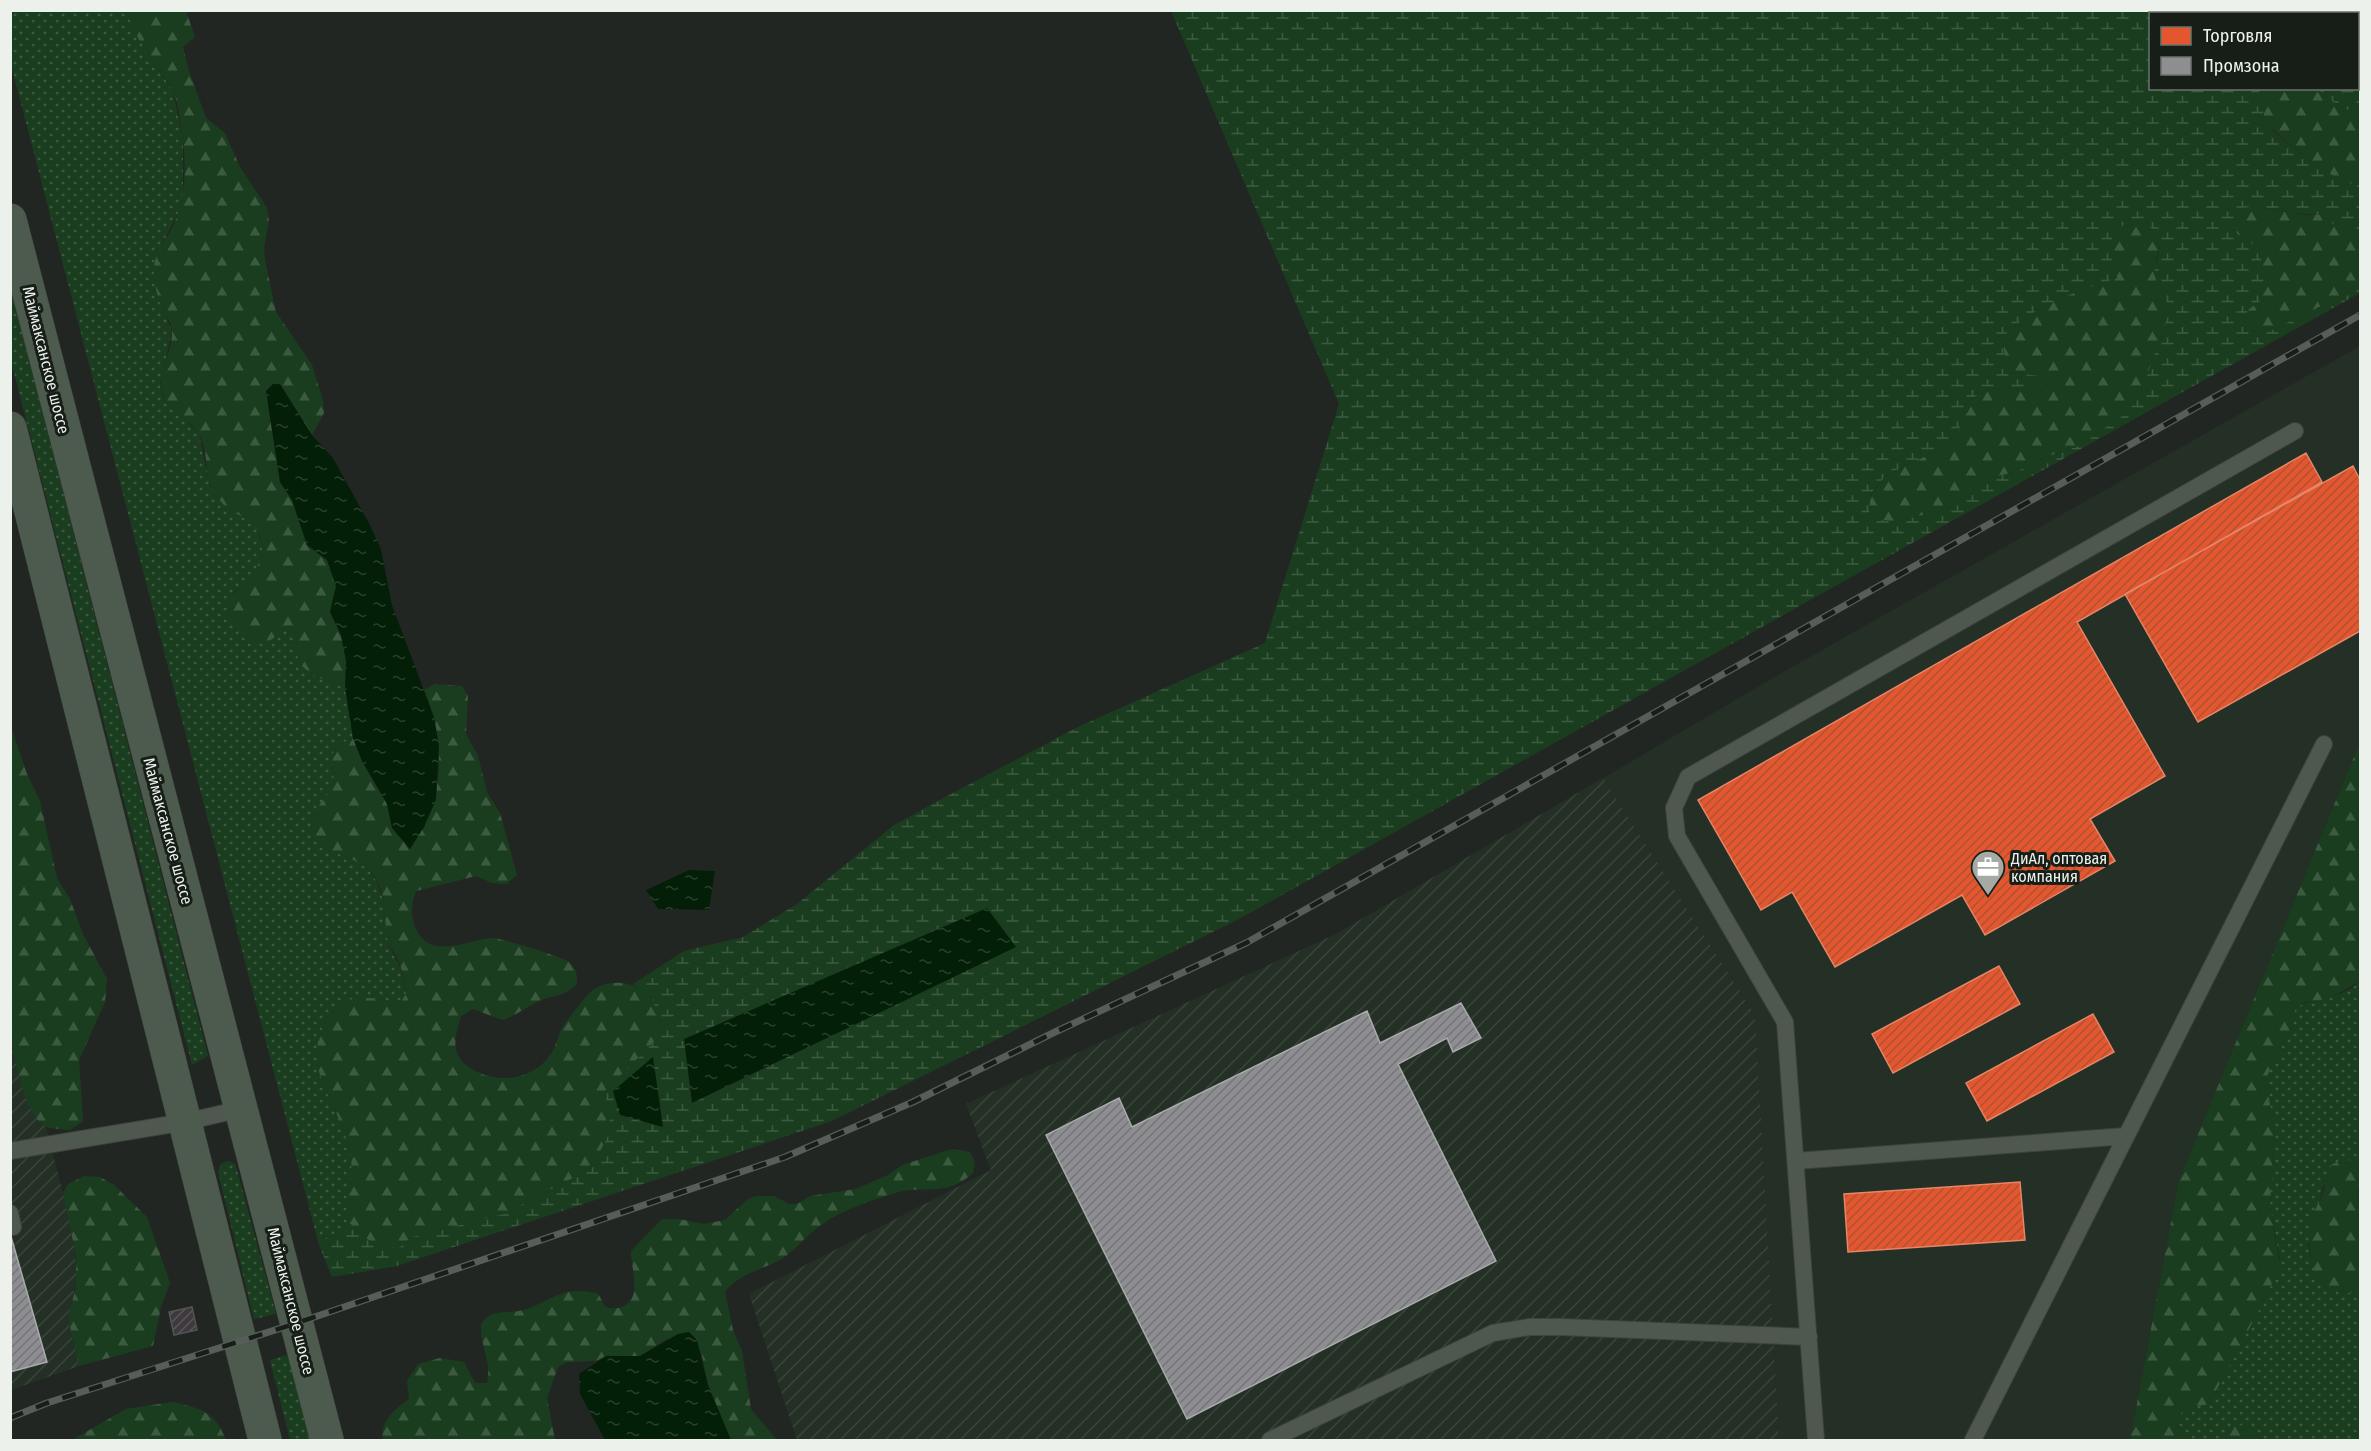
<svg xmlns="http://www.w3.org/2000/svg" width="2371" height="1451" viewBox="0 0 2371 1451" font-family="'Fira Sans Condensed',sans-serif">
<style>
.built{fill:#243025}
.industrial{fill:url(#industrial-furrows)}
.grass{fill:url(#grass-dots)}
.forest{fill:url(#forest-firs)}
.wetland{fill:url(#wetland-marsh);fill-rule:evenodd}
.water{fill:url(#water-ripples)}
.shops{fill:url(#shops-hatch);stroke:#e68567;stroke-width:1.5}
.industry{fill:url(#industry-hatch);stroke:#aaabad;stroke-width:1.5}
.building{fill:url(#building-hatch);stroke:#545454;stroke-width:1.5}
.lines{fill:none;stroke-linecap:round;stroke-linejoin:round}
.service-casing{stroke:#3f423f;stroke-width:18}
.secondary-casing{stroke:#3f423f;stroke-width:34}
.service{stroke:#4f584f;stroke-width:16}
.secondary{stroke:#4d5b4f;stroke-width:33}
.rail-casing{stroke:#575d58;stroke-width:7}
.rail{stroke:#171e17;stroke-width:4.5;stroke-dasharray:14;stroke-linecap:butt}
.labels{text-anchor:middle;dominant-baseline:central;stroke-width:6;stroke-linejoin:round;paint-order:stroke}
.street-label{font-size:16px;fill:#ecf1ec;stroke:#171e17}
.poi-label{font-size:16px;fill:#ecf1ec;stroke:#171e17;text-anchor:start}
</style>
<defs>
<pattern id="industrial-furrows" width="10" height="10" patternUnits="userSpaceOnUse" patternTransform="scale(1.5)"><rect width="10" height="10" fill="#243025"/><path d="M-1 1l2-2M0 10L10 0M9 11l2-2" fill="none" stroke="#39443a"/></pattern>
<pattern id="grass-dots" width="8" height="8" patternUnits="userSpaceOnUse" patternTransform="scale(1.5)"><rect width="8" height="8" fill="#1b3d1f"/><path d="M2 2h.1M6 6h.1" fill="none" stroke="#3c5a40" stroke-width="1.8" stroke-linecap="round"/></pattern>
<pattern id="forest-firs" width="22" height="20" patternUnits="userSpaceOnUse" patternTransform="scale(1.5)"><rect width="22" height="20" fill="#1b3d1f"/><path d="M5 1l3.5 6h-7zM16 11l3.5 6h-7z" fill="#3c5a40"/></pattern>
<pattern id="wetland-marsh" width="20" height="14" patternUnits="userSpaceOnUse" patternTransform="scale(1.5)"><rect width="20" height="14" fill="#1b3d1f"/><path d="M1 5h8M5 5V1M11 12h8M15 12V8" fill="none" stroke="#3c5a40"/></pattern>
<pattern id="water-ripples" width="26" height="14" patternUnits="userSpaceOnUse" patternTransform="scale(1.5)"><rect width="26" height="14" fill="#041f08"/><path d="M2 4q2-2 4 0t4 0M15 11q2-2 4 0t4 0" fill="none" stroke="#29402c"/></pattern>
<pattern id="shops-hatch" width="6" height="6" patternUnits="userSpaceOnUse" patternTransform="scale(1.5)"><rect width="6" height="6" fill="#e4572e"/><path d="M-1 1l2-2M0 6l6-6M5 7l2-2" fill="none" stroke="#ad5237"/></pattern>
<pattern id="industry-hatch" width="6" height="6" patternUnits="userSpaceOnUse" patternTransform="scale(1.5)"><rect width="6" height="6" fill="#8d8d92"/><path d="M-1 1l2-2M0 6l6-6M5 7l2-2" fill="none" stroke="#747578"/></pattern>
<pattern id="building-hatch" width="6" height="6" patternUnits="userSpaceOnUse" patternTransform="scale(1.5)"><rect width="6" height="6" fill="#3e393d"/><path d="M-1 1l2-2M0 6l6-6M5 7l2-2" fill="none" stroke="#5a5659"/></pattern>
</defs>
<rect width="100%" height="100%" fill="#222622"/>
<!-- built -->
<path class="built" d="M 2360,346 L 2360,742 L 2179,1180 L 2130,1440 L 1779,1440 L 1755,1015 L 1603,778 L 1778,675 Z"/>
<!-- industrial -->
<path class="industrial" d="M 1603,778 L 1755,1015 L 1779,1440 L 797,1440 L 749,1294 L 991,1170 L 966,1104 L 1336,934 Z
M 10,1042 L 37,1120 L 46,1127 L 73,1233 L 77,1276 L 68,1319 L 79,1366 L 11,1390 Z"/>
<!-- grass -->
<path class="grass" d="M 10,11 L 128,11 L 144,48 L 173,91 L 183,141 L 183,196 L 180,209 L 162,244 L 154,270 L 162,308 L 172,331 L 160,384 L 163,396 L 199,434 L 210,487 L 244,518 L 255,524 L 263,547 L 261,560 L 256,573 L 233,593 L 268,642 L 288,626 L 297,635 C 291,673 317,676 345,688 L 353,738 L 340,744 L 332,767 L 334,779 L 330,791 L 313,815 L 326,848 L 360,863 L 369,870 L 377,882 L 386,908 L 388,944 L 401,969 L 406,994 L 398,1006 C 378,995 361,997 339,1002 C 288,1065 340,1094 351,1157 C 354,1176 347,1200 349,1222 L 319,1245 L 11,65 Z
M 10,286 L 208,1056 L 192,1065 L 11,361 Z
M 2360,981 L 2360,1207 L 2357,1202 L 2359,1189 L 2324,1184 L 2308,1245 L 2311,1257 L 2340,1291 L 2360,1295 L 2360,1440 L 2259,1440 L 2255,1431 L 2229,1428 L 2226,1440 L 2183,1440 L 2177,1419 L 2184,1409 L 2216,1393 L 2232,1357 L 2266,1297 L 2280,1260 L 2270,1207 L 2274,1131 L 2266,1078 L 2292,1027 L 2295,1008 C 2315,996 2340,1001 2360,981 Z
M 228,1161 L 235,1164 L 237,1170 L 276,1314 L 254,1319 L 218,1172 L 221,1164 Z
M 289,1354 L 311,1440 L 290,1440 L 270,1360 Z"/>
<!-- forest -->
<path class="forest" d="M 128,11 L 186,11 L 195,37 L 183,47 L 189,71 L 206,118 L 225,133 L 240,167 L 267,208 L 269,221 L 264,247 L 265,260 L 276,312 L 312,365 L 323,400 L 324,413 L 312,435 L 280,384 L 273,384 L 266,391 L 280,482 L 292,500 L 307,545 L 327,560 L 336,586 L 330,612 L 341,635 L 346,661 L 345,688 C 316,676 291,673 297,635 L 288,626 C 279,633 270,644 257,644 C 250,643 243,637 239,632 C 200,592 271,586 261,539 C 256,518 237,517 223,504 C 198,479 213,456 198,433 C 187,415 162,408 161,384 C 160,366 173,350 172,331 C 172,322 164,315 161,307 C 157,295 153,279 154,267 C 156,250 166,240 173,226 C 187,195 187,162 181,128 C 179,116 178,99 172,89 C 160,69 129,32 128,11 Z
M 2259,89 L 2318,89 L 2333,102 L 2348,110 L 2360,105 L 2360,185 L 2345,183 L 2314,164 L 2273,130 L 2265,121 Z
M 2250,206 L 2308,215 L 2323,214 C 2335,226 2343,233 2360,231 L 2360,287 L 2270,331 L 2246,332 L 2242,320 L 2249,309 L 2260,301 L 2258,248 L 2237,234 L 2236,209 Z
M 2143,223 L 2157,231 L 2160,246 L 2156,259 L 2158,286 L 2166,299 L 2169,313 L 2141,393 L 2125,414 L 2081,445 L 2044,458 L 2018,471 L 1992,478 L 1945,510 L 1893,522 L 1881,520 L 1869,513 C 1869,462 1931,467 1956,434 C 1969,418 1953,405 1986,391 C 2004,384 2021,392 2040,388 L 2047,377 L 2011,372 L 2005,362 L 2003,337 C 2033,305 2076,291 2117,278 L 2110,253 L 2114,227 Z
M 435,684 L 462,686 L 468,696 L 466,734 L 478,756 L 487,792 L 500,813 L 517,875 L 507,884 L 492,883 L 476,876 L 416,891 C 411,903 410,918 417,931 C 432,960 467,940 492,938 C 501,938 564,957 570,963 C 577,969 577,976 577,984 C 563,998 553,994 537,1002 C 525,1008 515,1016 502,1020 L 473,1009 L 461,1016 C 456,1034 449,1052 467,1066 C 493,1085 532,1082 551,1054 C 557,1045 558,1033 564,1025 C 571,1015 579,1006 587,996 C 601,977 637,979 651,998 C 657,1006 659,1023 663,1033 L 605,1091 L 611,1130 L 592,1168 L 504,1214 L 412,1237 L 399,1248 C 381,1246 358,1242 349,1222 C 341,1203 354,1178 351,1158 C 341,1095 287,1066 339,1002 C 361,997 378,995 398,1006 L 406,994 C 404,982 403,970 397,958 C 395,953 390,948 388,943 C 383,919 389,888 368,869 C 352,854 319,855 313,831 C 307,811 328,800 333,782 C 335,774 331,763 331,755 L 340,744 L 353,738 L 362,761 L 387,804 L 392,828 L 410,849 C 446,793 446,752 424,690 Z
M 11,727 L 27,774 L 40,801 L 57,878 L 70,899 L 83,934 L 107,979 L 105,1002 L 79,1060 L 83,1121 L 70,1130 C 63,1129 54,1129 47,1127 C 25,1119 17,1063 11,1042 Z
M 2360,742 L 2360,981 L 2331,998 L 2305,1002 L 2295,1008 L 2292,1027 L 2266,1078 L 2274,1131 L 2270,1207 L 2280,1265 L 2266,1297 L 2209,1404 L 2184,1409 L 2177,1419 L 2183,1440 L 2130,1440 L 2179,1180 Z
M 952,1149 L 970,1152 L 975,1162 L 973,1173 C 944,1199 923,1183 892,1194 C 868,1202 841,1210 821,1225 C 807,1234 797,1249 783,1258 C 763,1270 739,1273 725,1292 L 733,1330 L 742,1351 L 751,1409 L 777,1440 L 731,1440 L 708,1385 L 701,1351 L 667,1339 L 640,1356 L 606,1356 L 596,1361 L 567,1362 L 558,1367 L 547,1398 L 555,1440 L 383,1440 C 380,1421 394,1410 409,1399 L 407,1381 L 418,1364 L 440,1358 L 464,1362 L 475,1383 L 487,1383 C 492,1359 480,1348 481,1325 C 490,1307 511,1315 527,1309 C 556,1298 562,1286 597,1293 C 601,1297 601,1300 604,1305 C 607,1309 613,1309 617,1308 C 645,1303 631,1271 631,1251 L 662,1219 L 679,1219 L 704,1224 L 725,1220 L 748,1199 L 756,1196 L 774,1196 L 789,1204 L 797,1204 L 810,1196 L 856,1189 L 888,1175 L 902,1165 Z
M 2343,1159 L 2357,1162 L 2359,1175 L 2357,1202 L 2360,1207 L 2360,1295 L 2328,1288 L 2318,1281 L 2313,1270 L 2308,1234 L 2310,1220 L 2322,1196 L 2331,1165 Z
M 84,1176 L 100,1177 L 114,1185 L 147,1217 L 170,1283 L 161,1307 L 153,1346 L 79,1366 L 68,1318 L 76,1286 L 76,1256 L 63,1193 L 68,1184 Z
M 172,1402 C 200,1408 215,1411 226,1440 L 72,1440 L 126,1409 Z
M 2242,1425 L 2255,1431 L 2259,1440 L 2226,1440 L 2229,1428 Z"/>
<!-- wetland -->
<path class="wetland" d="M 1171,11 L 2360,11 L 2360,105 L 2348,110 L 2333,102 L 2318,89 L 2358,88 L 2358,14 L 2150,14 L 2150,88 L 2259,89 L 2265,121 L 2273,131 L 2314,164 L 2345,183 L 2360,185 L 2360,231 C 2343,233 2334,226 2322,214 C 2292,216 2265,203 2236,209 L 2237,234 L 2258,248 L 2265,273 L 2260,301 L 2249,309 L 2242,320 L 2246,332 L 2270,331 L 2360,287 L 2360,293 L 1241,918 L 832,1121 L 397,1266 L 332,1277 L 319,1245 L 349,1222 C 364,1240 376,1246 399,1248 L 412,1237 L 504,1214 L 592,1168 L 611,1130 L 605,1091 L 663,1033 L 652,998 L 633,984 L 684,951 L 743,937 L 797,904 L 894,825 L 951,794 L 1078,727 L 1265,643 L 1339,404 ZM 2143,223 L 2156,231 L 2160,246 L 2154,273 L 2158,286 L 2166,299 L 2169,313 L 2141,393 L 2125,414 L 2081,445 L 2044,458 L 2018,471 L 1992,478 L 1945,510 L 1893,522 L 1881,520 L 1869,513 C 1868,462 1931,467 1956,434 C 1969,418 1953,405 1986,391 C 2003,384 2021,392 2040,388 L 2047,377 L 2011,372 L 2005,362 L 2003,337 C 2033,305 2077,291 2117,278 L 2110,253 L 2114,227 Z"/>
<!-- water -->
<path class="water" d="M 273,384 L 280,384 L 312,435 L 333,458 L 369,523 L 381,549 L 392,605 L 434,717 L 439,745 L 436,800 L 424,827 L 410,849 L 392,828 L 387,804 L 362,761 L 353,738 L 345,688 L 346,661 L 341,635 L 330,612 L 336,586 L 327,560 L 307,545 L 292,500 L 280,482 L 266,391 Z
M 689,870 L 715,871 L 709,910 L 658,909 L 646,890 Z
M 987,908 L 1016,947 L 692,1103 L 684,1039 Z
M 653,1057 L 663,1127 L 620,1115 L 613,1091 Z
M 689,1332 L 697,1340 L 708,1385 L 731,1440 L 605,1440 L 580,1394 L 579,1374 L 606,1356 L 640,1356 L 678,1334 Z"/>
<!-- shops -->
<path class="shops" d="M 2306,453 L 2322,482 L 2077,622 L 2165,776 L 2090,819 L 2115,861 L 1985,935 L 1962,895 L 1835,967 L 1792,892 L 1761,910 L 1698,800 Z
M 2353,466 L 2360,480 L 2360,631 L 2198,722 L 2125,594 Z
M 1999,966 L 2020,1004 L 1893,1073 L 1872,1034 Z
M 2093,1014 L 2114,1052 L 1987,1121 L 1966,1083 Z
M 2020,1182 L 2025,1240 L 1848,1252 L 1844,1194 Z"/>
<!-- industry -->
<path class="industry" d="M 1461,1003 L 1481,1038 L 1453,1052 L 1447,1038 L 1398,1064 L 1496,1261 L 1187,1419 L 1046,1135 L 1119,1098 L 1132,1127 L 1367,1011 L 1380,1043 Z
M 10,1233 L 47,1362 L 10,1372 Z"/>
<!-- building -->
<path class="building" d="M 192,1307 L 197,1330 L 174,1335 L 169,1312 Z"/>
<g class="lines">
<defs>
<path id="service" d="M 10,1151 L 185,1122 L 241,1109
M 1796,1161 L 2126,1136
M 10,1213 L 13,1227
M 1270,1440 L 1493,1333 L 1529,1327 L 1561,1327 L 1809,1337
M 1816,1440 L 1785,1022 L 1677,836 L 1674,808 L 1688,777 L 2295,431
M 1973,1440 L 2324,744"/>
<path id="secondary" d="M 10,220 L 327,1440
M 10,428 L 265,1440"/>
</defs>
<!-- service casing -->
<use href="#service" class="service-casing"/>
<!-- secondary casing -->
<use href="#secondary" class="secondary-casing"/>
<!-- service -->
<use href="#service" class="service"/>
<!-- secondary -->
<use href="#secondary" class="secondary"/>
<defs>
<path id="rail" d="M 10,1418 L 47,1403 L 297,1323 L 785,1157 L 913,1102 L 1055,1032 L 1246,943 L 2360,315"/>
</defs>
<!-- rail casing -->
<use href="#rail" class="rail-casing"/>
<!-- rail -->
<use href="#rail" class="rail"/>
</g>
<!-- icons -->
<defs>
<symbol id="office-pin" viewBox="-11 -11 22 30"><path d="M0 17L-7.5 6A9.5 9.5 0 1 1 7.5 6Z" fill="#a5aaa5" stroke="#171e17"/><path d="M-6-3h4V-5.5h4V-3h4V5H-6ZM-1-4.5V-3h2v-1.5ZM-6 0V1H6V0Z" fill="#fff"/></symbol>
</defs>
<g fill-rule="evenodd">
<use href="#office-pin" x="1969" y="848" width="38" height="52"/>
</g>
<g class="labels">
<!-- street labels -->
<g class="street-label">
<text transform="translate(46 360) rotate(76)">Маймаксанское шоссе</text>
<text transform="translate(168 831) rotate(75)">Маймаксанское шоссе</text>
<text transform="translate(291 1301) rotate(76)">Маймаксанское шоссе</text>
</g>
<!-- poi labels -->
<g class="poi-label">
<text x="2011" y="858">ДиАл, оптовая<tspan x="2011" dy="18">компания</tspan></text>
</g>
</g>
<!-- border -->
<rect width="2371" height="1451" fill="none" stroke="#ecf1ec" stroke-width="24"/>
<!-- legend -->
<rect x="2149" y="12" width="210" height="78" fill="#171e17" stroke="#6c726c" stroke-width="1.5"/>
<rect x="2161" y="27" width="30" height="18" fill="#e4572e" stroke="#6c726c" stroke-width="1.5"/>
<text x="2203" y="42" font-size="18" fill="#ecf1ec">Торговля</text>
<rect x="2161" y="57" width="30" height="18" fill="#8d8d92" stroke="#6c726c" stroke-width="1.5"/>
<text x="2203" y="72" font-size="18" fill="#ecf1ec">Промзона</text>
</svg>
